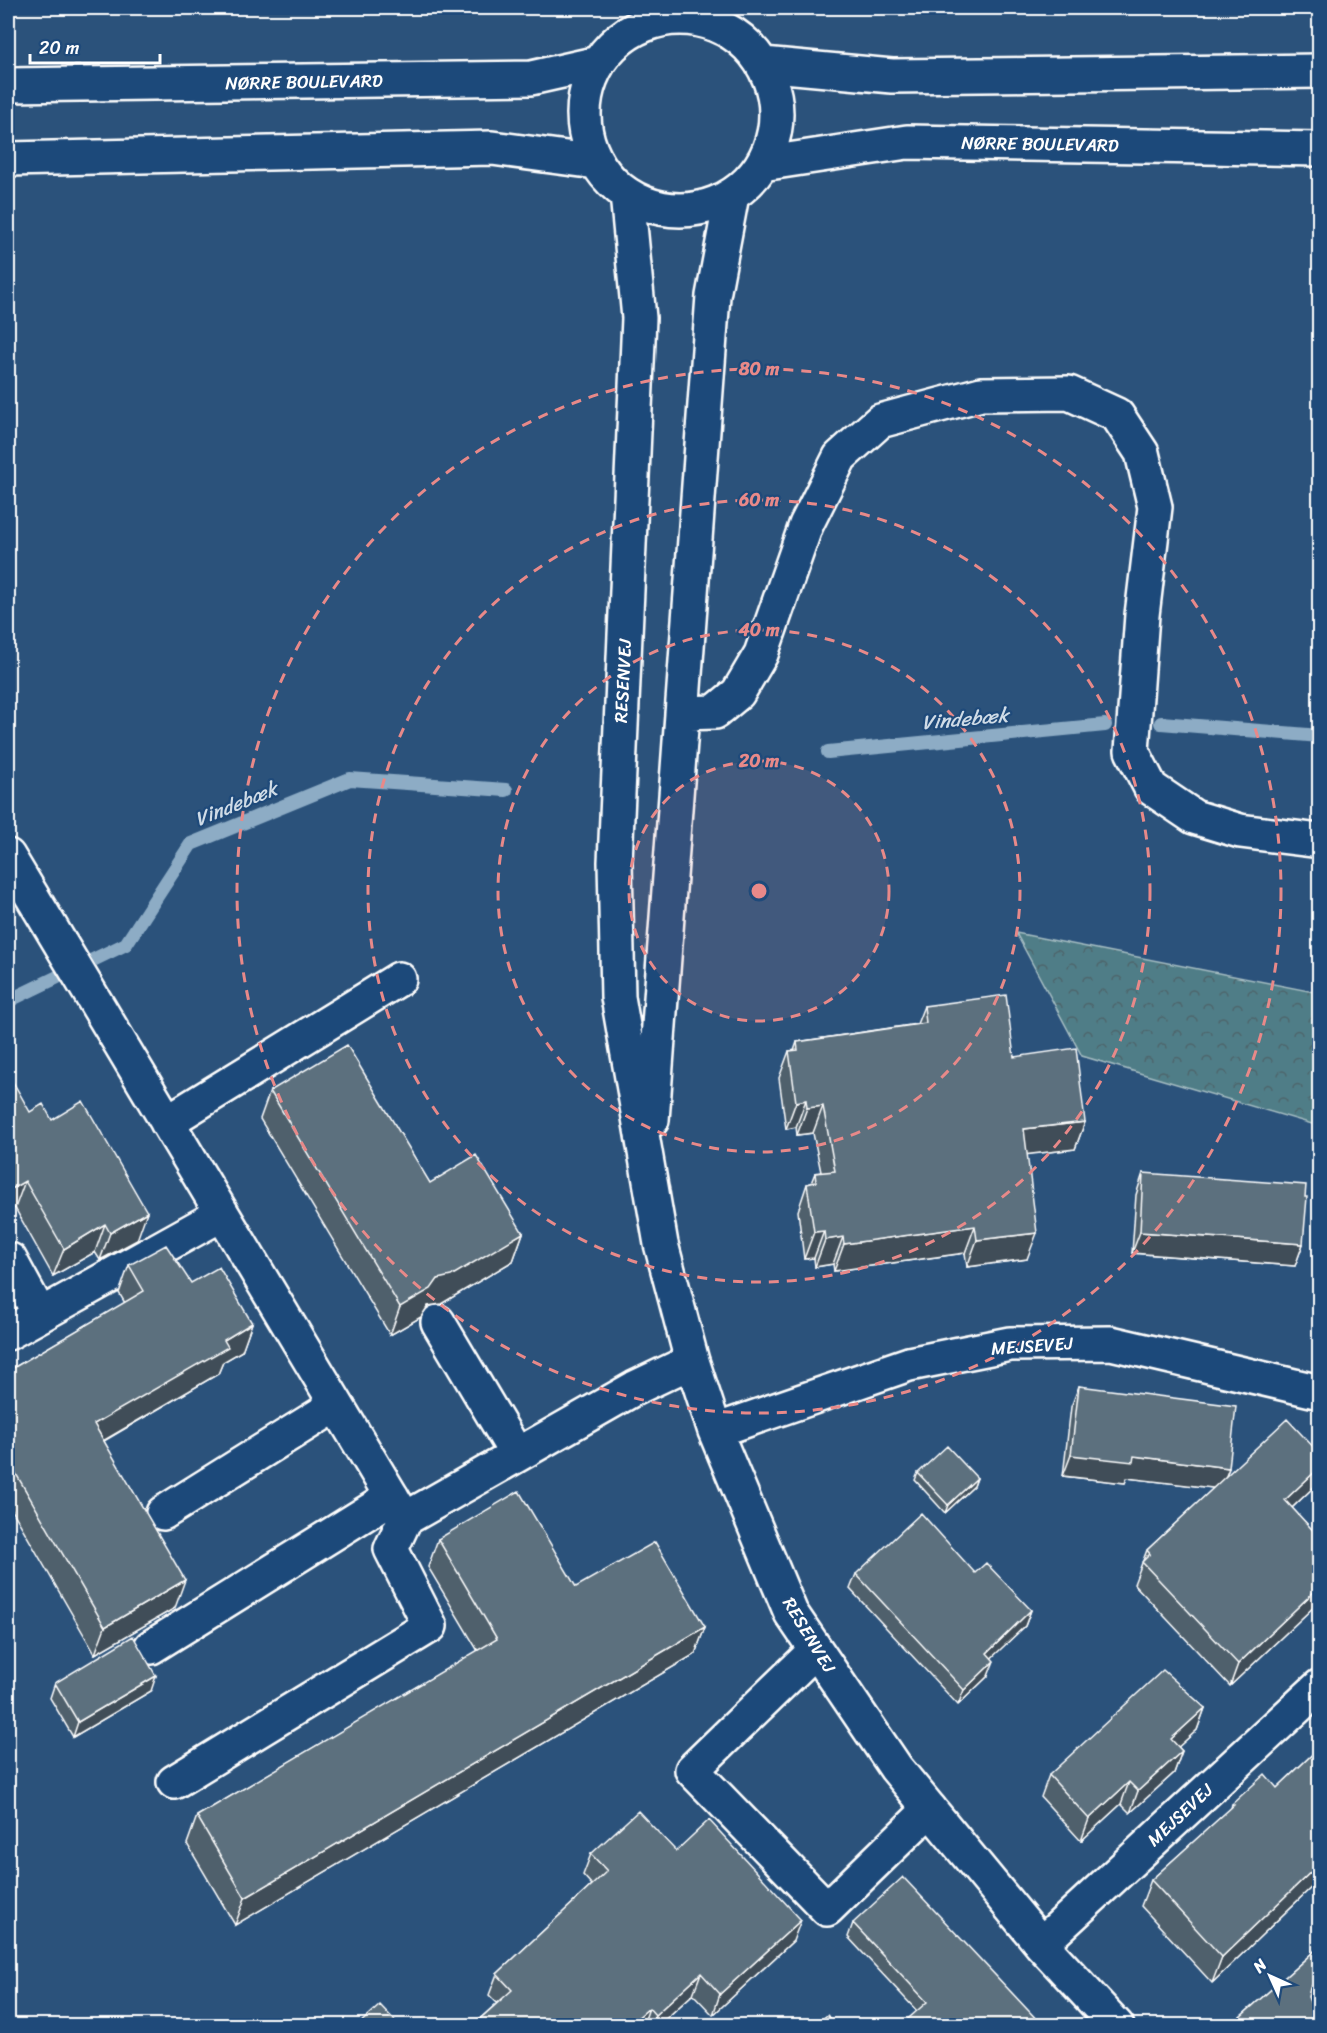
<svg xmlns="http://www.w3.org/2000/svg" width="1327" height="2033" viewBox="0 0 1327 2033" font-family="Sriracha,sans-serif">
<style>
.forest{fill:url(#forest-crowns);stroke:#a7bec3;stroke-width:1.5}
.lines{fill:none;stroke-linecap:round;stroke-linejoin:round}
.stream{stroke:#8dacc5;stroke-width:14}
.minor-casing{stroke:#fff;stroke-width:38}
.minor{stroke:#1f4a7a;stroke-width:33}
.wall{fill:#4f606c;stroke:#fff;stroke-width:1.5}
.shaded-wall{fill:#404e58;stroke:#fff;stroke-width:1.5}
.building{fill:#5c707e;stroke:#fff;stroke-width:1.5}
.ring{fill:none;stroke:#e88989;stroke-width:3;stroke-dasharray:10 8}
.labels{text-anchor:middle;dominant-baseline:central;stroke-width:4.5;stroke-linejoin:round;paint-order:stroke}
.street-label{font-size:18px;fill:#fff;stroke:#1f4a7a}
.water-label{font-size:20px;font-style:italic;fill:#d0dce7;stroke:#1f4a7a}
.centre{fill:#e88989;stroke:#1f4a7a;stroke-width:3}
.ring-label{font-size:18px;text-anchor:middle;font-weight:bold;fill:#e88989;stroke:#1f4a7a;stroke-width:4.5;stroke-linejoin:round;paint-order:stroke}
</style>
<defs>
<pattern id="forest-crowns" width="20" height="18" patternUnits="userSpaceOnUse" patternTransform="scale(1.5)"><rect width="20" height="18" fill="#4f7d87"/><path d="M2 6a3 3 0 1 1 6 0M12 15a3 3 0 1 1 6 0" fill="none" stroke="#4e646a"/></pattern>
</defs>
<rect width="100%" height="100%" fill="#2b527b"/>
<filter id="ink" filterUnits="userSpaceOnUse"><feTurbulence type="fractalNoise" baseFrequency=".0167" numOctaves="2"/><feDisplacementMap in="SourceGraphic" scale="12" xChannelSelector="R" yChannelSelector="G"/><feConvolveMatrix kernelMatrix="1 2 1 2 8 2 1 2 1" color-interpolation-filters="sRGB"/></filter>
<g filter="url(#ink)">
<!-- forest -->
<path class="forest" d="M 1016,933 L 1319,993 L 1319,1126 L 1082,1056 Z"/>
<g class="lines">
<!-- stream -->
<path class="stream" d="M 1161,723 L 1320,736
M 828,752 L 1105,725
M 8,1001 L 126,944 L 191,844 L 350,779 L 506,790"/>
<defs>
<path id="minor" d="M584 114a96 96 0 1 1 192 0a96 96 0 1 1-192 0Z
M 763,64 L 892,76 L 1320,71
M 8,85 L 531,78 L 598,63
M 8,159 L 492,148 L 596,162
M 762,164 L 907,142 L 1320,149
M 627,194 L 639,318 L 615,862 L 618,997 L 661,1244 L 692,1361 L 715,1431 L 791,1613 L 896,1768 L 1041,1944 L 1117,2026
M 682,713 L 715,712 L 738,693 L 761,654 L 806,525 L 840,457 L 880,421 L 981,394 L 1069,393 L 1117,415 L 1142,453 L 1155,507 L 1142,615 L 1132,751 L 1151,788 L 1194,817 L 1240,831 L 1320,841
M 8,856 L 405,1519 L 635,1388 L 692,1361
M 652,1120 L 713,296 L 732,195
M 167,1122 L 399,979
M 8,1262 L 10,1260 L 40,1315
M 438,1322 L 517,1455
M 8,1333 L 222,1214
M 715,1431 L 909,1364 L 1010,1344 L 1111,1343 L 1320,1392
M 163,1513 L 336,1405
M 151,1647 L 392,1497
M 816,1650 L 692,1770 L 827,1909 L 930,1809
M 174,1782 L 430,1626 L 391,1549 L 405,1519
M 1041,1944 L 1320,1686"/>
</defs>
<!-- minor casing -->
<use href="#minor" class="minor-casing"/>
<!-- minor -->
<use href="#minor" class="minor"/>
</g>
<!-- wall -->
<path class="wall" d="M 924,1006 L 1014,1057 L 1085,1122 L 1075,1149 L 1027,1154 L 1027,1259 L 967,1267 L 965,1253 L 834,1271 L 833,1264 L 815,1267 L 814,1258 L 804,1259 L 798,1211 L 807,1184 L 811,1183 L 815,1173 L 821,1172 L 813,1133 L 797,1135 L 796,1127 L 786,1129 L 779,1078 L 789,1051 L 794,1051 L 797,1042 L 917,1024 Z
M 270,1091 L 430,1183 L 523,1233 L 513,1261 L 441,1304 L 428,1306 L 421,1317 L 390,1335 L 260,1119 Z
M 30,1112 L 52,1120 L 137,1240 L 100,1260 L 95,1252 L 53,1276 L 15,1208 Z
M 1143,1173 L 1303,1244 L 1295,1266 L 1132,1253 L 1136,1195 Z
M 129,1265 L 191,1283 L 252,1323 L 242,1351 L 223,1362 L 218,1374 L 104,1441 L 175,1608 L 95,1654 L 8,1503 L 8,1371 L 125,1303 L 119,1293 Z
M 1079,1386 L 1229,1468 L 1225,1477 L 1320,1454 L 1320,1479 L 1318,1483 L 1292,1508 L 1320,1538 L 1320,1601 L 1230,1686 L 1134,1584 L 1147,1550 L 1214,1488 L 1127,1478 L 1125,1483 L 1063,1476 L 1071,1407 Z
M 918,1473 L 977,1478 L 974,1486 L 945,1513 L 915,1480 Z
M 438,1539 L 576,1587 L 705,1627 L 695,1654 L 235,1925 L 187,1844 L 197,1816 L 478,1651 L 428,1567 Z
M 975,1573 L 1031,1610 L 1025,1626 L 991,1658 L 988,1676 L 958,1705 L 850,1589 L 856,1574 Z
M 55,1683 L 151,1691 L 73,1737 L 50,1698 Z
M 1205,1708 L 1197,1730 L 1178,1747 L 1182,1751 L 1174,1773 L 1130,1813 L 1121,1804 L 1081,1841 L 1041,1797 L 1049,1775 Z
M 1320,1747 L 1320,1879 L 1212,1983 L 1141,1906 L 1151,1880 L 1231,1808 L 1232,1804 L 1277,1788 Z
M 676,1851 L 793,1941 L 713,2015 L 693,1994 L 659,2025 L 473,2025 L 497,2003 L 489,1995 L 497,1974 L 592,1885 L 583,1875 L 591,1854 Z
M 853,1923 L 1042,2025 L 917,2011 L 848,1937 Z
M 1320,1946 L 1320,2005 L 1316,2004 L 1312,2006 L 1320,2025 L 1236,2025 L 1239,2018 Z"/>
<!-- shaded-wall -->
<path class="shaded-wall" d="M 806,1100 L 796,1127 L 786,1129 L 796,1102 Z
M 823,1106 L 813,1133 L 797,1135 L 807,1108 Z
M 1085,1122 L 1075,1149 L 1014,1156 L 1024,1129 Z
M 25,1181 L 15,1208 L 8,1212 L 8,1191 Z
M 147,1212 L 137,1240 L 100,1260 L 110,1233 Z
M 105,1224 L 95,1252 L 53,1276 L 64,1249 Z
M 975,1226 L 965,1253 L 834,1271 L 844,1244 Z
M 824,1231 L 814,1258 L 804,1259 L 814,1232 Z
M 1140,1232 L 1303,1244 L 1295,1266 L 1132,1253 Z
M 523,1233 L 513,1261 L 441,1304 L 428,1306 L 421,1317 L 390,1335 L 400,1307 L 438,1279 Z
M 1037,1233 L 1027,1259 L 967,1267 L 977,1240 Z
M 843,1237 L 833,1264 L 815,1267 L 825,1240 Z
M 252,1323 L 242,1351 L 223,1362 L 218,1374 L 84,1452 L 94,1424 L 224,1340 Z
M 1071,1455 L 1134,1456 L 1229,1468 L 1221,1489 L 1127,1478 L 1125,1483 L 1063,1476 Z
M 1320,1467 L 1320,1479 L 1318,1483 L 1277,1522 L 1285,1500 Z
M 15,1472 L 8,1492 L 8,1476 Z
M 977,1478 L 974,1486 L 945,1513 L 948,1505 Z
M 185,1580 L 175,1608 L 95,1654 L 105,1627 Z
M 1320,1586 L 1320,1601 L 1230,1686 L 1238,1664 Z
M 1031,1610 L 1025,1626 L 981,1668 L 987,1653 Z
M 705,1627 L 695,1654 L 235,1925 L 245,1898 Z
M 994,1661 L 988,1676 L 958,1705 L 964,1690 Z
M 156,1676 L 151,1691 L 73,1737 L 78,1722 Z
M 1205,1708 L 1197,1730 L 1163,1761 L 1171,1739 Z
M 1182,1751 L 1174,1773 L 1130,1813 L 1138,1791 Z
M 1129,1782 L 1121,1804 L 1081,1841 L 1089,1819 Z
M 1320,1863 L 1320,1879 L 1212,1983 L 1222,1957 Z
M 801,1920 L 793,1941 L 713,2015 L 720,1994 Z
M 701,1973 L 693,1994 L 659,2025 L 652,2025 L 655,2015 Z
M 1320,1979 L 1320,1996 L 1316,2004 L 1306,2008 L 1310,1988 L 1316,1980 Z
M 649,2008 L 643,2025 L 629,2025 Z"/>
<!-- building -->
<path class="building" d="M 1006,995 L 1014,1057 L 1076,1048 L 1085,1122 L 1024,1129 L 1037,1233 L 977,1240 L 975,1226 L 844,1244 L 843,1237 L 825,1240 L 824,1231 L 814,1232 L 807,1184 L 816,1182 L 815,1173 L 835,1171 L 823,1106 L 807,1108 L 806,1100 L 796,1102 L 789,1051 L 798,1050 L 797,1042 L 926,1023 L 924,1006 Z
M 347,1045 L 430,1183 L 476,1155 L 523,1233 L 451,1276 L 438,1279 L 431,1289 L 400,1307 L 270,1091 Z
M 8,1073 L 30,1112 L 43,1104 L 52,1120 L 83,1101 L 147,1212 L 110,1233 L 105,1224 L 64,1249 L 25,1181 L 8,1191 Z
M 1143,1173 L 1306,1185 L 1305,1197 L 1307,1197 L 1303,1244 L 1140,1232 Z
M 166,1245 L 191,1283 L 219,1267 L 252,1323 L 224,1340 L 228,1347 L 94,1424 L 185,1580 L 105,1627 L 15,1472 L 8,1476 L 8,1371 L 144,1291 L 129,1265 Z
M 1079,1386 L 1236,1406 L 1229,1468 L 1134,1456 L 1133,1462 L 1071,1455 Z
M 1287,1419 L 1320,1454 L 1320,1467 L 1285,1500 L 1320,1538 L 1320,1586 L 1238,1664 L 1142,1562 L 1150,1554 L 1147,1550 Z
M 947,1446 L 977,1478 L 948,1505 L 918,1473 Z
M 519,1491 L 576,1587 L 655,1542 L 705,1627 L 245,1898 L 197,1816 L 497,1639 L 438,1539 Z
M 921,1513 L 975,1573 L 986,1563 L 1031,1610 L 987,1653 L 994,1661 L 964,1690 L 856,1574 Z
M 133,1636 L 156,1676 L 78,1722 L 55,1683 Z
M 1163,1670 L 1205,1708 L 1171,1739 L 1182,1751 L 1138,1791 L 1129,1782 L 1089,1819 L 1049,1775 Z
M 1320,1747 L 1320,1863 L 1222,1957 L 1151,1880 L 1234,1805 L 1232,1804 L 1265,1774 L 1277,1788 Z
M 638,1811 L 676,1851 L 709,1820 L 801,1920 L 720,1994 L 701,1973 L 655,2015 L 649,2008 L 629,2025 L 473,2025 L 512,1990 L 497,1974 L 607,1871 L 591,1854 Z
M 903,1877 L 1042,2025 L 901,2025 L 927,2002 L 853,1923 Z
M 1320,1946 L 1320,1979 L 1316,1980 L 1310,1988 L 1308,1997 L 1313,2009 L 1320,2014 L 1320,2025 L 1246,2025 L 1239,2018 Z
M 380,2005 L 399,2025 L 358,2025 Z
M 827,2015 L 837,2025 L 816,2025 Z"/>
</g>
<!-- distance rings -->
<circle cx="759" cy="891" r="130" fill="#e88989" fill-opacity=".12"/>
<g class="ring">
<circle cx="759" cy="891" r="130"/>
<circle cx="759" cy="891" r="261"/>
<circle cx="759" cy="891" r="391"/>
<circle cx="759" cy="891" r="522"/>
</g>
<g class="labels">
<!-- street labels -->
<g class="street-label">
<text transform="translate(304 82) rotate(-1)">NØRRE BOULEVARD</text>
<text transform="translate(1040 144) rotate(1)">NØRRE BOULEVARD</text>
<text transform="translate(623 681) rotate(-87)">RESENVEJ</text>
<text transform="translate(1032 1346) rotate(-4)">MEJSEVEJ</text>
<text transform="translate(809 1635) rotate(59)">RESENVEJ</text>
<text transform="translate(1180 1815) rotate(-43)">MEJSEVEJ</text>
</g>
<!-- water labels -->
<g class="water-label">
<text transform="translate(965 719) rotate(-5)">Vindebæk</text>
<text transform="translate(236 804) rotate(-22)">Vindebæk</text>
</g>
</g>
<circle cx="759" cy="891" r="9" class="centre"/>
<g class="ring-label">
<text x="759" y="375">80 m</text>
<text x="759" y="506">60 m</text>
<text x="759" y="636">40 m</text>
<text x="759" y="767">20 m</text>
</g>
<!-- margin -->
<rect width="1327" height="2033" fill="none" stroke="#1f4a7a" stroke-width="30"/>
<rect x="15" y="15" width="1297" height="2003" fill="none" stroke="#fff" stroke-width="2" filter="url(#ink)"/>
<!-- north arrow -->
<g transform="translate(1270 1976) rotate(315)" stroke="#1f4a7a" stroke-width="4.5" paint-order="stroke">
<path d="M0-4.5L10 22L0 15L-10 22Z" fill="#ffffff"/>
<text y="-9" font-size="16" font-weight="bold" text-anchor="middle" fill="#ffffff">N</text>
</g>
<!-- scale -->
<path d="M30 54v9h130v-9" fill="none" stroke="#ffffff" stroke-width="3"/>
<text x="39" y="54" font-size="18" fill="#ffffff" stroke="#1f4a7a" stroke-width="4.5" paint-order="stroke">20 m</text>
</svg>
